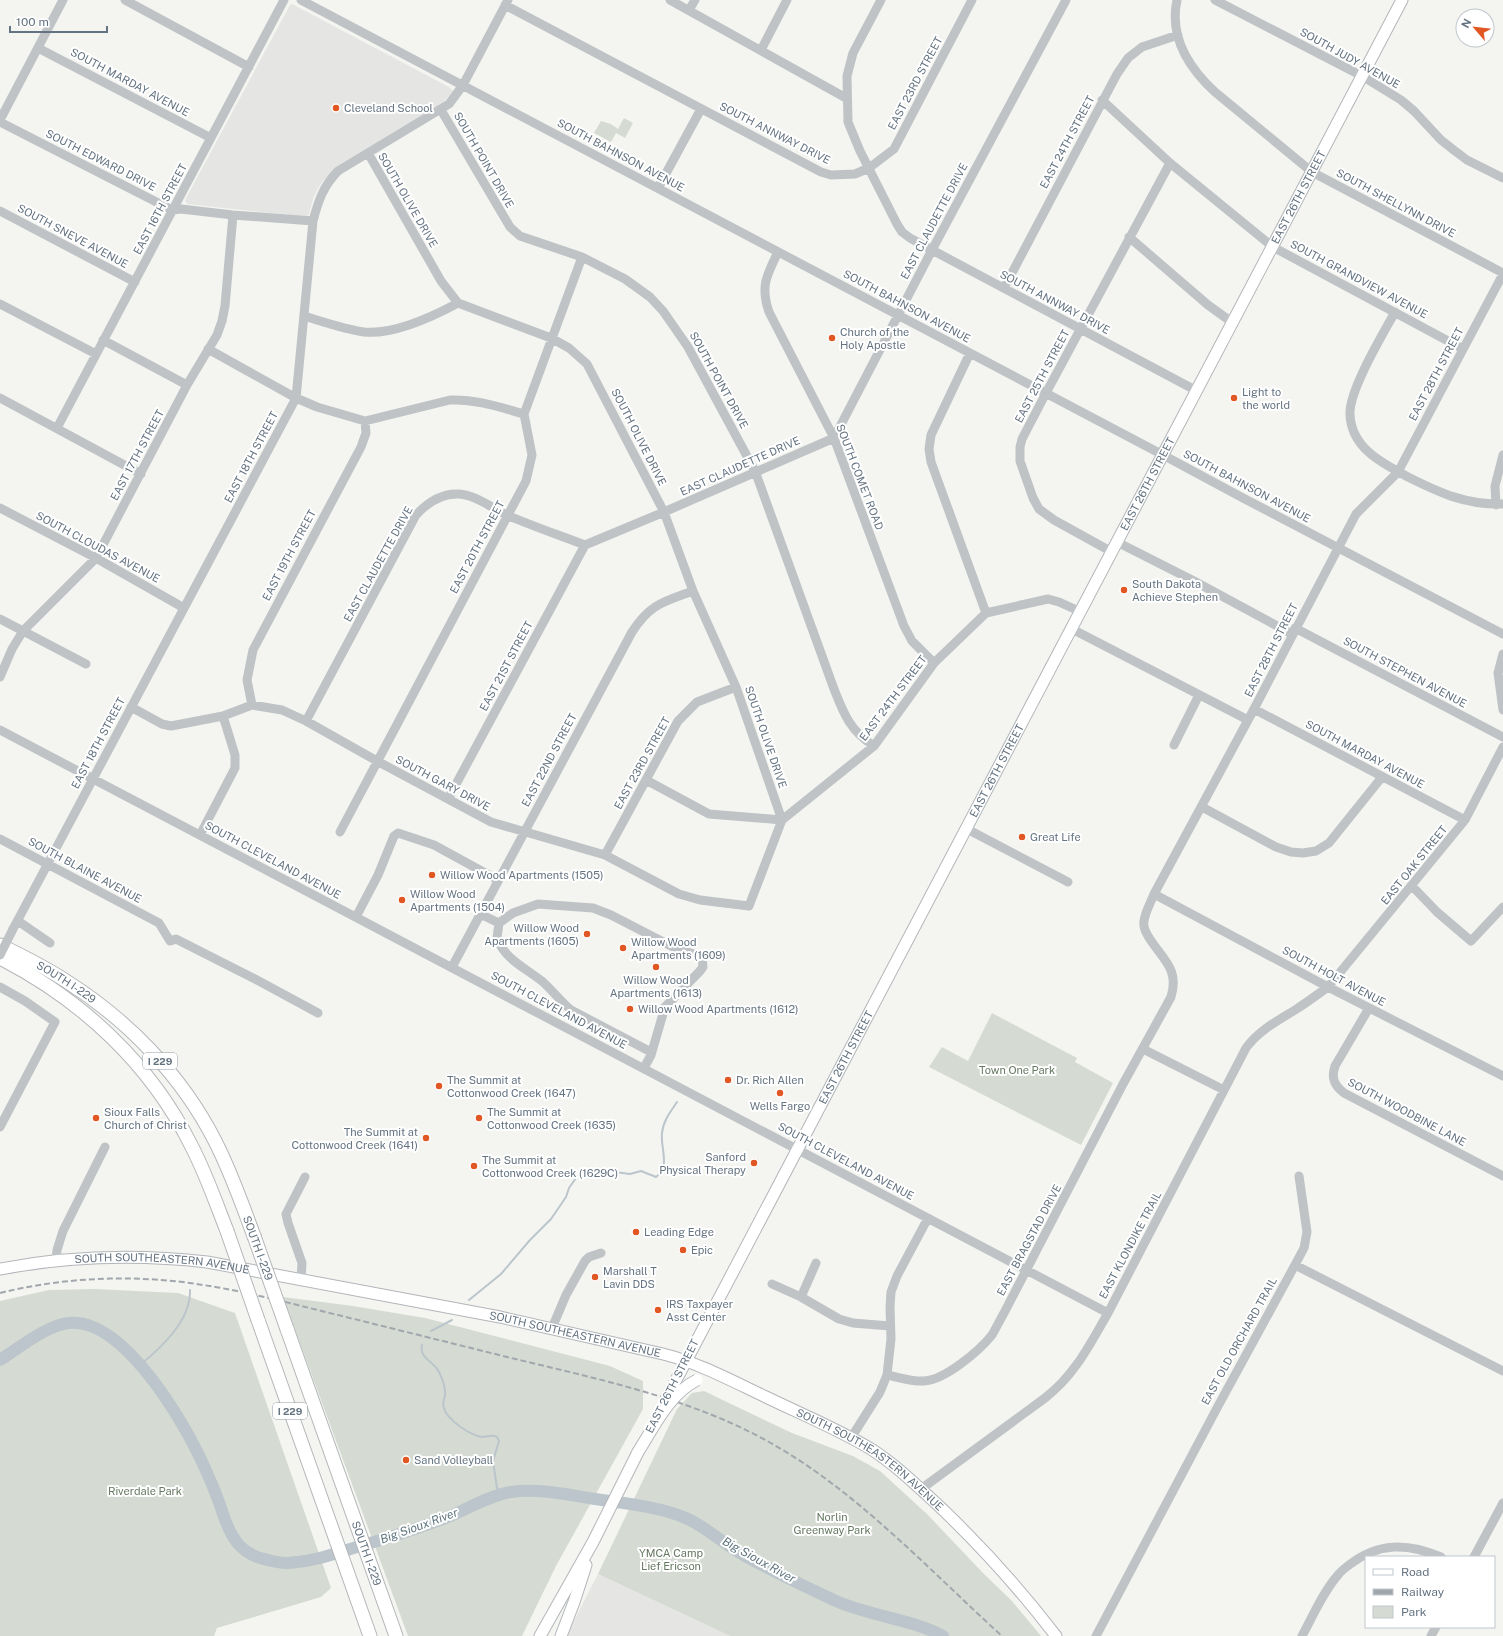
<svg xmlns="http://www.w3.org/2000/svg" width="1503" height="1636" viewBox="0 0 1503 1636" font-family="'Public Sans',sans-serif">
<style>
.built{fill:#e5e6e4}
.green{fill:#d5dbd2}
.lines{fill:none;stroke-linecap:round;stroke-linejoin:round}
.stream{stroke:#bbc5cb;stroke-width:2}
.river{stroke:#bbc5cb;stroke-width:12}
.major-casing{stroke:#b2b6ba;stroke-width:13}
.highway-casing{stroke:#b4b7ba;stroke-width:15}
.minor{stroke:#bfc3c6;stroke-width:9}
.major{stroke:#fff;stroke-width:11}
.highway{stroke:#fff;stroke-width:13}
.rail{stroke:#a2a7ad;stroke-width:2;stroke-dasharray:6 3;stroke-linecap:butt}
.major-bridge-casing{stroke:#b2b6ba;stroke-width:13;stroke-linecap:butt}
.highway-bridge-casing{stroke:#b4b7ba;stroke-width:15;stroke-linecap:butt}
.minor-bridge{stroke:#bfc3c6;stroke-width:9}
.major-bridge{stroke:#fff;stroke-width:11}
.highway-bridge{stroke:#fff;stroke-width:13}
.poi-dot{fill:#e15724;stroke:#fff;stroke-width:1.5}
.labels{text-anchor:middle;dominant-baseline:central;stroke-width:4;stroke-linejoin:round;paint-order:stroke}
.shield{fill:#fff;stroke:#929da7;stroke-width:1}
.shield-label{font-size:10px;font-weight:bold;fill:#647381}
.street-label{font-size:11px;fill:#647381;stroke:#fff}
.poi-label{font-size:11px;fill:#647381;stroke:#fff;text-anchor:start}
.park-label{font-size:11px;fill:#667962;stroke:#fff}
.water-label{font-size:12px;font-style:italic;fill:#5f757f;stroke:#fff}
</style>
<rect width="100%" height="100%" fill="#f4f5f0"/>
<!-- built -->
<path class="built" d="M 292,4 L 449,87 L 453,91 L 441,105 L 332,173 L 323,181 L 317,190 L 313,199 L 309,214 L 306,217 L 187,204 L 185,200 L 290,5 Z
M 598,1574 L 730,1636 L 566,1636 Z"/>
<!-- green -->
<path class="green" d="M 624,118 L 633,123 L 625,138 L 616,133 L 611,142 L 594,133 L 601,121 L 611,124 L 618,129 Z
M 992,1013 L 1077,1058 L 1075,1062 L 1113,1083 L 1081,1145 L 929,1067 L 942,1047 L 968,1061 Z
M 95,1289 L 178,1293 L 235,1313 L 331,1588 L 321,1597 L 217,1628 L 214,1636 L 0,1636 L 0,1301 L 49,1290 Z
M 283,1297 L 353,1306 L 425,1318 L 610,1366 L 643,1381 L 643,1409 L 556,1566 L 522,1636 L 408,1636 Z
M 704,1391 L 792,1433 L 853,1456 L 880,1471 L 928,1515 L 983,1573 L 1012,1601 L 1041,1636 L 730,1636 L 598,1574 L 677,1409 L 692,1393 Z"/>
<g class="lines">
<!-- stream -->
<path class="stream" d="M 469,1300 L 501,1274 L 530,1240 L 551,1219 L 566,1197 L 569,1188 L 576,1178 L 581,1174 L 590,1173 L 607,1171 L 630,1174 L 641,1171 L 656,1177 C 671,1166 660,1148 662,1133 C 663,1121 671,1111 677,1102
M 431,1331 L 452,1320
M 422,1345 C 419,1359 434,1361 439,1372 C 442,1378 446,1388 445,1396 C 444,1400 442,1403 444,1408 C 447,1420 470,1435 482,1437 C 488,1437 492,1434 497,1437 L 499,1441 L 493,1461 L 498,1495
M 140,1365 C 162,1347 191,1320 190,1290"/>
<!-- river -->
<path class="river" d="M 0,1360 C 19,1348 47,1325 69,1323 C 123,1317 184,1422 203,1464 C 209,1477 215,1491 220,1505 C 224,1517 228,1531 236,1541 C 242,1550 254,1557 264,1559 C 274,1562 287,1564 297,1562 C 314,1561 331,1555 347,1550 C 381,1540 415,1530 448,1517 C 467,1509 491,1495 511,1492 C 539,1488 568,1495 595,1499 C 623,1503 663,1507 688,1519 C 707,1528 723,1543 740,1553 C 771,1571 804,1586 836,1601 C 870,1616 911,1619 943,1636"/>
<defs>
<g id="major">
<path id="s1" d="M 0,1269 C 69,1256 137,1254 207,1262 L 500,1317 L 663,1354 C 699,1363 732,1381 766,1397 C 801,1414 838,1429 871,1449 C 896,1465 917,1486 939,1506 C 981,1546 1020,1589 1056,1636"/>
<path id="s2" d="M 674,1384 L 1402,0"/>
<path d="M 540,1636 L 593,1542 L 638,1452"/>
<path d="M 561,1636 L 574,1602 L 586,1565"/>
</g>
<g id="highway">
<path id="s3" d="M 0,945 C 22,956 45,967 66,981 C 128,1020 182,1076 215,1141 C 231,1172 242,1204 254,1236"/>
<path d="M 0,958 C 82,1000 151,1064 192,1147 C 206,1174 216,1203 227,1231"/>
<path d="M 258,1320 L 370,1636"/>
<path id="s4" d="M 287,1329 L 396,1636"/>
</g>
</defs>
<!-- major casing -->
<use href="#major" class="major-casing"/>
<!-- highway casing -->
<use href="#highway" class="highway-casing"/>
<!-- minor -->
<path class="minor" d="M 125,0 L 249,67
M 301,0 L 1163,455 L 1243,498 L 1503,634
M 670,0 L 846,98
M 881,0 L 853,53 L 847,76 L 848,122 L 860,151 L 897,224 L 902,232 L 910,238 L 932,250 L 1197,391
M 1177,0 C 1169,37 1189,68 1215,92 L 1312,172 L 1503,273
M 1215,0 L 1362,76 L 1401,100 L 1414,111 L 1441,140 L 1455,151 L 1467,160 L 1503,178
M 505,5 L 821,172 L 831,175 L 855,174 L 869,168 L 894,149 L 972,0
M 689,10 L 695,0
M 38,48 L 211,138
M 761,50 L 787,0
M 1102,100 L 1170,163 L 1273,247 L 1463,349
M 441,110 L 510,227 L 520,236 L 582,257 L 625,279 L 650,297 L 663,311 L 688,347 L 755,471 L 834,689 C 844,714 850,731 874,746
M 0,120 L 63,0
M 0,122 L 172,210 L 181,209 L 233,215 L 313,221
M 368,153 L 441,281 L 458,303 L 551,338 L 569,348 L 587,364 L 664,512 L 693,591 L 736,687 L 782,820 L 709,814 L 646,780
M 658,188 L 701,109
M 0,211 L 135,282
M 1129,237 L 1208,305 L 1233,323
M 778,252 C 767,275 760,286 769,312 L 834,438 L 904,626 L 912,641 L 934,663
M 1004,288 L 1117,74 L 1128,58 L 1142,47 L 1178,35
M 0,304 L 96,354
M 1395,312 C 1383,334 1349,390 1350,414 C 1351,448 1382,463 1408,477 C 1440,493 1466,505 1503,504
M 304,316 C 324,322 344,329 364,332 C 394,335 432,317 458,303
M 103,340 L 187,385
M 208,349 L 296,398 L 317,407 L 365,421 L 450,400 C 476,399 499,407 524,414
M 0,398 L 141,474
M 57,428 L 284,0
M 1496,505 L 1495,486 L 1503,455
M 0,508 L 96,558 L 184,608
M 1117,542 L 1194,581 L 1292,634
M 1112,552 L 1054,520 L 1039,509 L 1033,498 L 1020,461 L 1020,447 L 1022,439 L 1046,393 L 1170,163
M 986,613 L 1048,599 L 1059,602 L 1081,612
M 0,619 L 86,664
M 1295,628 L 1503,737
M 1072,629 L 1248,720
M 1503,654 L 1498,673 L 1503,710
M 0,677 L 12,649 L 23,631 L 96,558 L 187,385 L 217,335 L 222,321 L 225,306 L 233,215
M 252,705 L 247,680 L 253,650 L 361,447 L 366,433 L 365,421
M 131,707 L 162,724 L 171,726 L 223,716 L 252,705 L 282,710 L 306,721 L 377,761 L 491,822 L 605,855 L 679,894 L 700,900 L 749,906 L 782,820 L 874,746 L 934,663 L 986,613 L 931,462 L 929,449 L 931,435 L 970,353
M 1254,709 L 1465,820
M 306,721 L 416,515 C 427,503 442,493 459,494 C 475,495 492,508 507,515 C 532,526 559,535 585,545 L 664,512 L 834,438 L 932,250 L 1066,0
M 0,730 L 1108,1313
M 1174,745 L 1199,695
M 448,799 L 585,545
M 1202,807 L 1276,847 L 1291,852 L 1303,853 L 1316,851 L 1329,843 L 1382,777
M 967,829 L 1068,882
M 340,832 L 526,481 L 532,455 L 524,414 L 582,257
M 200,835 L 235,768 L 235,755 L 223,716
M 0,839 L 159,923 L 170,941 L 176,939 L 255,979 L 318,1013
M 605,855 L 678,721 L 697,702 L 736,687
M 1412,886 L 1437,912 L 1471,941 L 1503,907
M 1154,894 L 1328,987 L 1503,1076
M 480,914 L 499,923 L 497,938 C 505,960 526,968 543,982 C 553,991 561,1002 571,1010 L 651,1052
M 356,917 L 378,875 L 394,836 L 398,833 L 434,845 L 498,880
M 18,921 L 50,943
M 499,923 L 513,913 L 538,904 L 593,908 L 611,915 L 677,949 L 694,954 L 702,958 L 703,967 L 700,971 L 665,1007 L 651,1055 L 644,1068
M 13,929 L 296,398 L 313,221 C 318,202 323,186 338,171 L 449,104 L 463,85 L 508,0
M 452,967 L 632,632 C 650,604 663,602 693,591
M 0,987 L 25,1001 L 55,1022 L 0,1127
M 1369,1008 L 1335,1066 C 1331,1078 1334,1085 1344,1093 L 1503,1176
M 1143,1049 L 1224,1090
M 56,1260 L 57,1250 L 63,1231 L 105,1147
M 1295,1265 L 1304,1248 L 1307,1232 L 1299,1176
M 301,1280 L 302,1263 L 288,1223 L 286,1214 L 305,1177
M 772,1284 L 801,1297 L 839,1319 L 853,1323 L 890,1326
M 801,1297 L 816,1263
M 552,1328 L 566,1295 L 585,1261 L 589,1257 L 601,1253
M 887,1375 C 898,1377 912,1382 924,1381 C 945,1380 979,1351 992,1335 C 996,1328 1000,1320 1004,1313 L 1123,1084 L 1171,997 C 1180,968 1161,958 1148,936 C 1145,931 1143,926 1144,921 C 1145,912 1151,902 1154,894 L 1254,709 L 1356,514 L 1398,472 L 1503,274
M 851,1438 L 880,1392 L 887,1375 L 891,1339 L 890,1307 L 891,1292 L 897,1276 L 928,1218
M 921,1489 L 1045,1398 C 1075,1375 1090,1344 1108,1313 L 1246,1048 C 1258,1031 1277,1021 1295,1010 C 1306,1003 1317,995 1328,987 L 1465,820 L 1503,747
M 1474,1557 L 1503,1503
M 1096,1636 L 1217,1408 L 1295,1265 L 1503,1371
M 1302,1636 C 1313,1616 1323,1592 1338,1575 C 1341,1571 1345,1568 1349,1565 C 1378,1542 1408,1543 1441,1557
M 1431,1636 L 1436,1627"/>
<!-- major -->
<use href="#major" class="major"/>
<!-- highway -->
<use href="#highway" class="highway"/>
<!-- rail -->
<path class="rail" d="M 0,1293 C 64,1277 137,1274 203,1285 C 250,1292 296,1305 342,1316 C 390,1328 439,1340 487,1352 C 582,1376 683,1394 769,1442 C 857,1491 928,1569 1002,1636"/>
<defs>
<path id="major-bridge" d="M 665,1401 L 674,1384
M 638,1452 C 654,1427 669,1394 697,1380"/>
<path id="highway-bridge" d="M 227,1231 L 258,1320
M 254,1236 L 287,1329"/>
</defs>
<!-- major-bridge casing -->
<use href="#major-bridge" class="major-bridge-casing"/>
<!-- highway-bridge casing -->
<use href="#highway-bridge" class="highway-bridge-casing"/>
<!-- minor-bridge -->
<path class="minor-bridge" d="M 0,955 L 13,929"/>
<!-- major-bridge -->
<use href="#major-bridge" class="major-bridge"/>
<!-- highway-bridge -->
<use href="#highway-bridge" class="highway-bridge"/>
</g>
<!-- markers -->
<g class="poi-dot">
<circle cx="336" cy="108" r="4"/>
<circle cx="832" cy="338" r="4"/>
<circle cx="1234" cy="398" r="4"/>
<circle cx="1124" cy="590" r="4"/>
<circle cx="1022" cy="837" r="4"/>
<circle cx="432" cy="875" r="4"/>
<circle cx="402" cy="900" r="4"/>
<circle cx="587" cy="934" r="4"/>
<circle cx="623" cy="948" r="4"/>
<circle cx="656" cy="967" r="4"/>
<circle cx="630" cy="1009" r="4"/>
<circle cx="728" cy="1080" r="4"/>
<circle cx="439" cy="1086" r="4"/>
<circle cx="780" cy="1093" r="4"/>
<circle cx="96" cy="1118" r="4"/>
<circle cx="479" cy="1118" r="4"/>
<circle cx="426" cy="1138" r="4"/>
<circle cx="754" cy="1163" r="4"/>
<circle cx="474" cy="1166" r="4"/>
<circle cx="636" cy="1232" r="4"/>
<circle cx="683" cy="1250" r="4"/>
<circle cx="595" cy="1277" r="4"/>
<circle cx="658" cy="1310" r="4"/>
<circle cx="406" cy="1460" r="4"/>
</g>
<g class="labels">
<!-- shield labels -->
<g class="shield">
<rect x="143" y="1053" width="34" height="16" rx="3"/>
<rect x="273" y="1403" width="34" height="16" rx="3"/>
</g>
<g class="shield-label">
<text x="160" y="1061">I 229</text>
<text x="290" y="1411">I 229</text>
</g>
<!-- street labels -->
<g class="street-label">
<text transform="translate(1350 58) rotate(29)">SOUTH JUDY AVENUE</text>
<text transform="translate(130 82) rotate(28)">SOUTH MARDAY AVENUE</text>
<text transform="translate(915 83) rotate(-62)">EAST 23RD STREET</text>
<text transform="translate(775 133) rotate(27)">SOUTH ANNWAY DRIVE</text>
<text transform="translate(1067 142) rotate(-62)">EAST 24TH STREET</text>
<text transform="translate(621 155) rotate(28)">SOUTH BAHNSON AVENUE</text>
<text transform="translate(101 160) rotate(27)">SOUTH EDWARD DRIVE</text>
<text transform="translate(484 160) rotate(60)">SOUTH POINT DRIVE</text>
<text stroke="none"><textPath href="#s2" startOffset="1341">EAST 26TH STREET</textPath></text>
<text transform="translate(408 200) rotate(60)">SOUTH OLIVE DRIVE</text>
<text transform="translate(1396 203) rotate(28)">SOUTH SHELLYNN DRIVE</text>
<text transform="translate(160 209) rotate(-62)">EAST 16TH STREET</text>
<text transform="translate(934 221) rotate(-62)">EAST CLAUDETTE DRIVE</text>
<text transform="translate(73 236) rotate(28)">SOUTH SNEVE AVENUE</text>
<text transform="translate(1359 279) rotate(28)">SOUTH GRANDVIEW AVENUE</text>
<text transform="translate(1055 302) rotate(28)">SOUTH ANNWAY DRIVE</text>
<text transform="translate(907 306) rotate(28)">SOUTH BAHNSON AVENUE</text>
<text transform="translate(1436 374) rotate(-62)">EAST 28TH STREET</text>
<text transform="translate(1042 376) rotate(-62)">EAST 25TH STREET</text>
<text transform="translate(719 380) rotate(61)">SOUTH POINT DRIVE</text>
<text transform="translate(639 437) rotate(63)">SOUTH OLIVE DRIVE</text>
<text transform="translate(137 455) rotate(-62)">EAST 17TH STREET</text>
<text transform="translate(251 457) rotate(-62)">EAST 18TH STREET</text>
<text transform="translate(740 466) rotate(-24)">EAST CLAUDETTE DRIVE</text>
<text transform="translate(860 477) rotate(69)">SOUTH COMET ROAD</text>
<text stroke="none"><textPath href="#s2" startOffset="1017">EAST 26TH STREET</textPath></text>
<text transform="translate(1247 486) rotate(28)">SOUTH BAHNSON AVENUE</text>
<text transform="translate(98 547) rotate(28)">SOUTH CLOUDAS AVENUE</text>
<text transform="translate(477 547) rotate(-62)">EAST 20TH STREET</text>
<text transform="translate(289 555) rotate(-62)">EAST 19TH STREET</text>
<text transform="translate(378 564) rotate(-61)">EAST CLAUDETTE DRIVE</text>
<text transform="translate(1271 650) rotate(-63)">EAST 28TH STREET</text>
<text transform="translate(506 666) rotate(-62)">EAST 21ST STREET</text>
<text transform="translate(1405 672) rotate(28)">SOUTH STEPHEN AVENUE</text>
<text transform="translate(893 698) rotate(-53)">EAST 24TH STREET</text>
<text transform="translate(766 737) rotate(71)">SOUTH OLIVE DRIVE</text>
<text transform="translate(98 743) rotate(-62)">EAST 18TH STREET</text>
<text transform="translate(1365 754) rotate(28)">SOUTH MARDAY AVENUE</text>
<text transform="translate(549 760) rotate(-62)">EAST 22ND STREET</text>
<text transform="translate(642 763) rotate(-61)">EAST 23RD STREET</text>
<text stroke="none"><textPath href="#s2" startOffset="693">EAST 26TH STREET</textPath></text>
<text transform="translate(443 783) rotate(28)">SOUTH GARY DRIVE</text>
<text transform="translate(273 860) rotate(28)">SOUTH CLEVELAND AVENUE</text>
<text transform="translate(1414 865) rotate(-51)">EAST OAK STREET</text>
<text transform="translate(85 870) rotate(28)">SOUTH BLAINE AVENUE</text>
<text transform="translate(1334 976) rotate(28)">SOUTH HOLT AVENUE</text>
<text stroke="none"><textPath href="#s3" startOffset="76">SOUTH I-229</textPath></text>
<text transform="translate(559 1010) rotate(28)">SOUTH CLEVELAND AVENUE</text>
<text stroke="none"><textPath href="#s2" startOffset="369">EAST 26TH STREET</textPath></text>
<text transform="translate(1407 1112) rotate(28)">SOUTH WOODBINE LANE</text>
<text transform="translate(846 1161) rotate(28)">SOUTH CLEVELAND AVENUE</text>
<text transform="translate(1029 1240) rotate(-62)">EAST BRAGSTAD DRIVE</text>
<text transform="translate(1130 1245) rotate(-62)">EAST KLONDIKE TRAIL</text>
<text transform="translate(258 1248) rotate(70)">SOUTH I-229</text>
<text stroke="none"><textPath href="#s1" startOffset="163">SOUTH SOUTHEASTERN AVENUE</textPath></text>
<text stroke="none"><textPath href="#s1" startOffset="583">SOUTH SOUTHEASTERN AVENUE</textPath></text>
<text transform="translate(1239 1341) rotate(-61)">EAST OLD ORCHARD TRAIL</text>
<text transform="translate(672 1386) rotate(-63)">EAST 26TH STREET</text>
<text stroke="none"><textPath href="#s1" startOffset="907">SOUTH SOUTHEASTERN AVENUE</textPath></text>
<text stroke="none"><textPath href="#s4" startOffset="238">SOUTH I-229</textPath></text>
</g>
<!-- poi labels -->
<g class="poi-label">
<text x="344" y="108">Cleveland School</text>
<text x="840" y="332">Church of the<tspan x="840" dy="13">Holy Apostle</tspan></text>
<text x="1242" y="392">Light to<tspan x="1242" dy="13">the world</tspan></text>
<text x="1132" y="584">South Dakota<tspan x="1132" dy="13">Achieve Stephen</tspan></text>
<text x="1030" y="837">Great Life</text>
<text x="440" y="875">Willow Wood Apartments (1505)</text>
<text x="410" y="894">Willow Wood<tspan x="410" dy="13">Apartments (1504)</tspan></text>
<text x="579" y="928" text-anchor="end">Willow Wood<tspan x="579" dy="13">Apartments (1605)</tspan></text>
<text x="631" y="942">Willow Wood<tspan x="631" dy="13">Apartments (1609)</tspan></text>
<text x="656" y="980" text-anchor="middle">Willow Wood<tspan x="656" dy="13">Apartments (1613)</tspan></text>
<text x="638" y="1009">Willow Wood Apartments (1612)</text>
<text x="447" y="1080">The Summit at<tspan x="447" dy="13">Cottonwood Creek (1647)</tspan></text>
<text x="736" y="1080">Dr. Rich Allen</text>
<text x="780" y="1106" text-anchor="middle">Wells Fargo</text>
<text x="104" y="1112">Sioux Falls<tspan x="104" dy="13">Church of Christ</tspan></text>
<text x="487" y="1112">The Summit at<tspan x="487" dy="13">Cottonwood Creek (1635)</tspan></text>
<text x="418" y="1132" text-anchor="end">The Summit at<tspan x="418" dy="13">Cottonwood Creek (1641)</tspan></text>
<text x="746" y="1157" text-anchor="end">Sanford<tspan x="746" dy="13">Physical Therapy</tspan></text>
<text x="482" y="1160">The Summit at<tspan x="482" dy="13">Cottonwood Creek (1629C)</tspan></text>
<text x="644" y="1232">Leading Edge</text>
<text x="691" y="1250">Epic</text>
<text x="603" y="1271">Marshall T<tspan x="603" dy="13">Lavin DDS</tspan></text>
<text x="666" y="1304">IRS Taxpayer<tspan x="666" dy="13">Asst Center</tspan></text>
<text x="414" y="1460">Sand Volleyball</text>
</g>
<!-- park labels -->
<g class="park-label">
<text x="1017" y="1070">Town One Park</text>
<text x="145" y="1491">Riverdale Park</text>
<text x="832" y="1517">Norlin<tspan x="832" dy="13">Greenway Park</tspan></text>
<text x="671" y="1553">YMCA Camp<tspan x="671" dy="13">Lief Ericson</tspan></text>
</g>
<!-- water labels -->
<g class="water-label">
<text transform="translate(419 1526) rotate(-20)">Big Sioux River</text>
<text transform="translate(759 1560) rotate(29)">Big Sioux River</text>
</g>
</g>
<!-- legend -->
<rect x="1365" y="1556" width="130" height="72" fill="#ffffff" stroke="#c1c7cd"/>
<rect x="1373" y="1569" width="20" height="6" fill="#ffffff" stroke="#c1c7cd"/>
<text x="1401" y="1576" font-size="12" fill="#647381">Road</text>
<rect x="1373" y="1589" width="20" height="6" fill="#a2a7ad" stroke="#c1c7cd"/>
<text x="1401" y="1596" font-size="12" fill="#647381">Railway</text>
<rect x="1373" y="1606" width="20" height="12" fill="#d5dbd2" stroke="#c1c7cd"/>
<text x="1401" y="1616" font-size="12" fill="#647381">Park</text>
<!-- north arrow -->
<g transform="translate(1475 28) rotate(298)"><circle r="19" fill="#ffffff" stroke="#c1c7cd"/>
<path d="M0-3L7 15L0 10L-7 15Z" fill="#e15724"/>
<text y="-6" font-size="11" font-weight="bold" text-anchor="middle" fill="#647381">N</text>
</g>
<!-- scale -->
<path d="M10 26v6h97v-6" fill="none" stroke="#647381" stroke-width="2"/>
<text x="16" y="26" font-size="12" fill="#647381" stroke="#ffffff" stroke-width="3" paint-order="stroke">100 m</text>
</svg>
